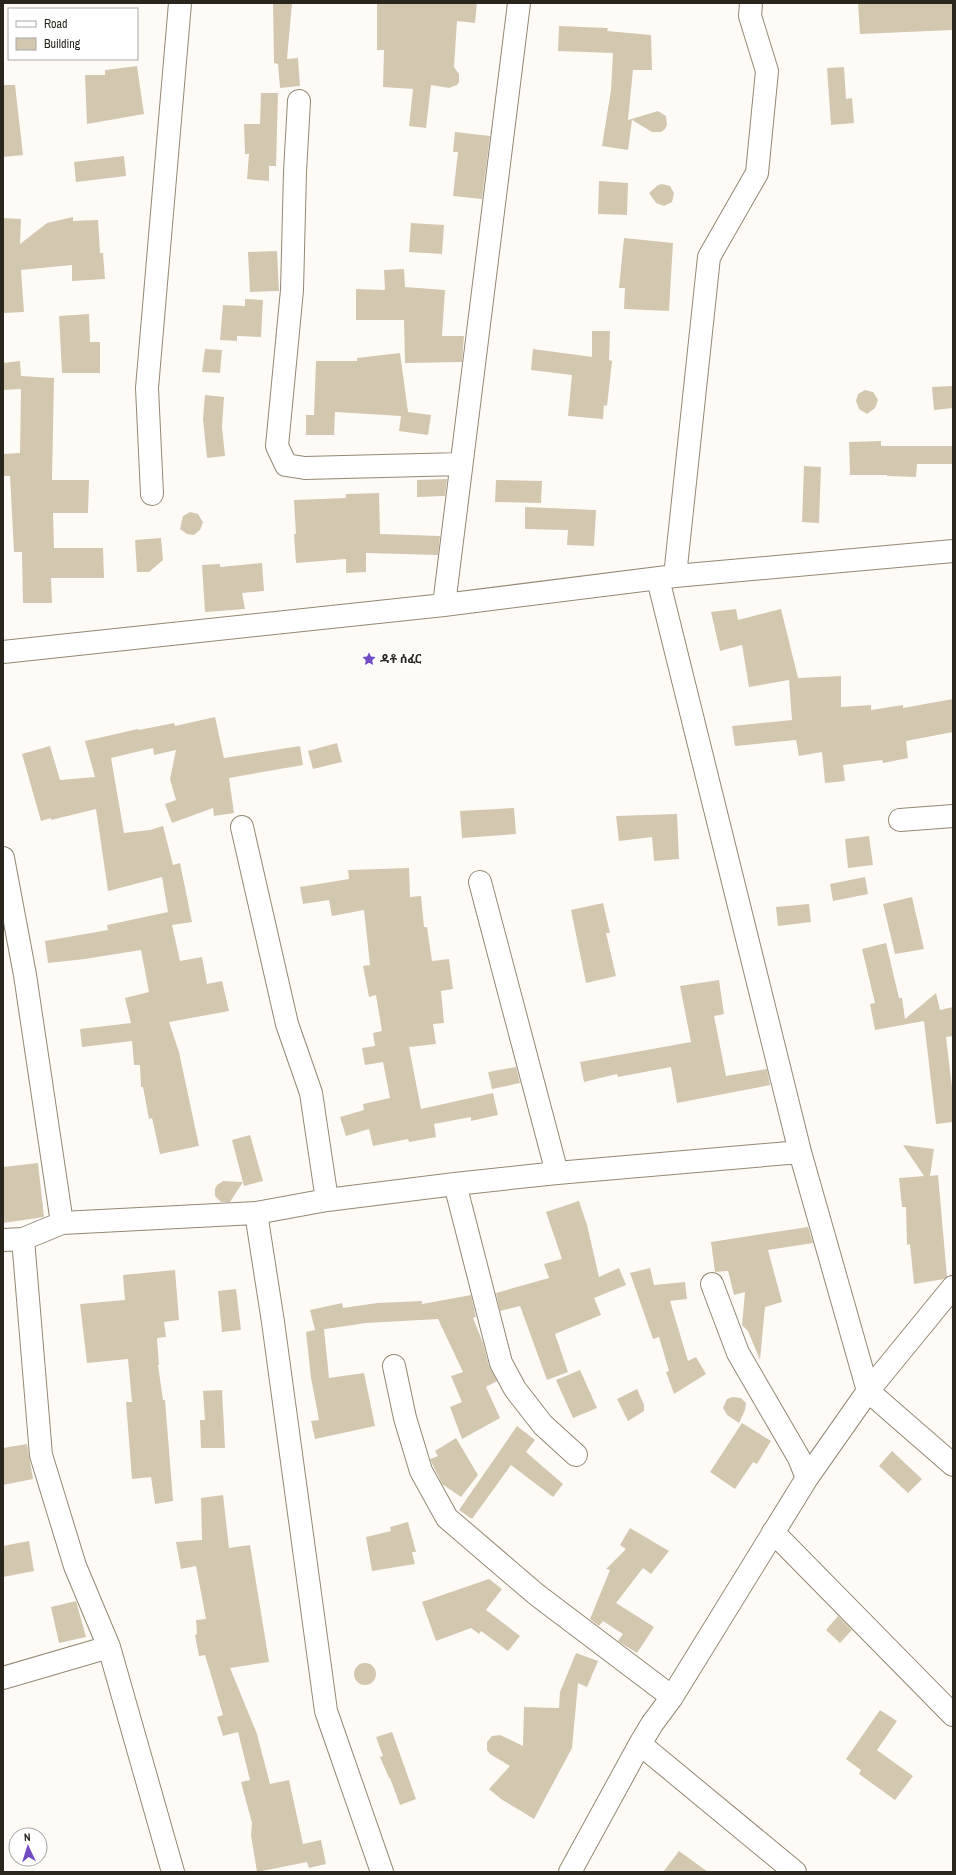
<svg xmlns="http://www.w3.org/2000/svg" width="956" height="1875" viewBox="0 0 956 1875" font-family="'Archivo Narrow','Noto Sans Ethiopic',sans-serif">
<style>
.building{fill:#d4c7b0}
.lines{fill:none;stroke-linecap:round;stroke-linejoin:round}
.street-casing{stroke:#938872;stroke-width:24}
.street{stroke:#fff;stroke-width:22}
.labels{text-anchor:middle;dominant-baseline:central;stroke-width:3;stroke-linejoin:round;paint-order:stroke}
.poi-label{font-size:12px;font-weight:bold;fill:#2a261d;stroke:#fff;text-anchor:start}
</style>
<rect width="100%" height="100%" fill="#fefbf7"/>
<!-- building -->
<path class="building" d="M 273,3 L 292,3 L 287,59 L 298,58 L 300,86 L 280,88 L 278,64 L 274,63 Z
M 377,3 L 477,3 L 475,23 L 457,21 L 454,67 L 459,74 L 459,82 L 457,85 L 449,88 L 431,85 L 426,128 L 409,126 L 413,89 L 383,87 L 384,50 L 377,50 Z
M 858,3 L 953,3 L 953,30 L 860,34 Z
M 559,26 L 608,28 L 607,31 L 651,35 L 652,70 L 633,70 L 628,120 L 658,111 L 666,116 L 667,125 L 665,129 L 661,132 L 652,132 L 632,120 L 628,150 L 602,146 L 611,90 L 613,53 L 558,51 Z
M 137,66 L 144,114 L 87,124 L 85,75 L 105,75 L 105,70 Z
M 844,67 L 846,99 L 852,98 L 854,123 L 831,125 L 827,68 Z
M 3,85 L 15,85 L 23,155 L 3,157 Z
M 261,93 L 278,93 L 276,166 L 269,166 L 269,181 L 247,179 L 249,154 L 245,154 L 244,124 L 260,124 Z
M 455,132 L 490,136 L 482,199 L 453,196 L 458,152 L 453,152 Z
M 124,156 L 126,176 L 76,182 L 74,162 Z
M 599,181 L 628,183 L 627,215 L 598,214 Z
M 662,184 L 670,186 L 674,193 L 672,202 L 664,206 L 656,203 L 649,193 L 658,185 Z
M 73,217 L 73,221 L 98,220 L 100,253 L 103,253 L 105,279 L 72,281 L 72,265 L 21,270 L 24,312 L 4,313 L 3,218 L 21,219 L 20,244 L 47,223 Z
M 411,223 L 444,225 L 442,254 L 409,252 Z
M 624,238 L 673,243 L 669,311 L 624,309 L 625,288 L 619,288 Z
M 277,251 L 279,291 L 250,292 L 248,252 Z
M 404,269 L 405,287 L 445,290 L 442,336 L 464,336 L 462,362 L 405,363 L 404,320 L 356,320 L 356,289 L 385,290 L 384,270 Z
M 245,299 L 263,300 L 261,337 L 237,336 L 237,341 L 220,340 L 223,305 L 245,306 Z
M 89,314 L 90,342 L 100,342 L 100,373 L 62,373 L 59,316 Z
M 592,331 L 610,331 L 609,360 L 612,361 L 607,406 L 604,405 L 603,419 L 568,416 L 572,375 L 531,370 L 533,349 L 592,357 Z
M 205,349 L 222,350 L 220,373 L 202,372 Z
M 400,353 L 408,412 L 431,415 L 428,435 L 399,431 L 401,416 L 335,412 L 334,435 L 306,435 L 306,415 L 314,415 L 316,361 L 357,361 L 357,358 Z
M 20,361 L 21,376 L 54,378 L 52,480 L 89,480 L 88,513 L 53,513 L 54,548 L 103,548 L 104,578 L 51,578 L 52,603 L 23,603 L 22,552 L 14,552 L 10,476 L 3,476 L 3,454 L 20,453 L 21,389 L 3,390 L 3,363 Z
M 952,386 L 953,408 L 934,410 L 932,387 Z
M 865,390 L 873,392 L 878,400 L 875,408 L 867,414 L 859,409 L 856,401 L 858,394 Z
M 205,395 L 224,397 L 222,427 L 225,456 L 207,458 L 203,419 Z
M 881,441 L 881,446 L 953,446 L 953,464 L 917,464 L 916,477 L 887,476 L 887,475 L 850,475 L 849,442 Z
M 804,466 L 821,467 L 819,523 L 802,522 Z
M 447,479 L 445,496 L 417,497 L 417,480 Z
M 496,480 L 542,481 L 541,503 L 495,502 Z
M 379,493 L 380,534 L 440,536 L 438,555 L 366,553 L 366,572 L 346,573 L 346,559 L 296,563 L 294,534 L 296,534 L 294,500 L 346,498 L 346,494 Z
M 525,507 L 596,510 L 594,546 L 567,545 L 568,530 L 525,529 Z
M 190,512 L 198,514 L 203,522 L 200,530 L 194,535 L 187,534 L 180,529 L 183,516 Z
M 161,538 L 163,560 L 149,572 L 137,572 L 135,540 Z
M 262,563 L 264,591 L 242,593 L 245,609 L 205,612 L 202,565 L 220,564 L 220,567 Z
M 736,609 L 738,620 L 781,609 L 798,678 L 841,676 L 841,707 L 871,705 L 871,710 L 903,705 L 903,708 L 953,699 L 953,732 L 906,741 L 908,758 L 883,763 L 882,760 L 843,765 L 845,781 L 825,783 L 822,752 L 799,756 L 796,740 L 735,746 L 732,726 L 792,720 L 789,680 L 749,687 L 742,645 L 720,651 L 711,612 Z
M 215,717 L 224,758 L 300,746 L 303,765 L 229,778 L 234,813 L 214,816 L 213,808 L 172,823 L 165,804 L 176,800 L 170,779 L 176,750 L 154,755 L 153,748 L 111,758 L 124,833 L 150,830 L 163,826 L 173,865 L 180,863 L 192,922 L 172,925 L 180,961 L 202,957 L 207,984 L 222,981 L 229,1011 L 169,1022 L 179,1052 L 199,1146 L 160,1154 L 152,1118 L 149,1119 L 143,1087 L 141,1087 L 140,1065 L 134,1065 L 132,1041 L 82,1047 L 80,1029 L 131,1023 L 125,998 L 149,992 L 141,950 L 85,959 L 48,963 L 45,941 L 108,930 L 107,925 L 168,912 L 162,877 L 108,891 L 96,809 L 51,820 L 51,818 L 41,821 L 22,754 L 50,746 L 60,780 L 95,777 L 85,741 L 138,729 L 139,730 L 174,723 L 175,726 Z
M 337,743 L 342,762 L 313,769 L 308,751 Z
M 514,808 L 516,834 L 462,838 L 460,811 Z
M 677,814 L 679,859 L 654,861 L 652,837 L 619,841 L 616,816 Z
M 869,836 L 873,865 L 848,868 L 845,839 Z
M 409,868 L 410,897 L 421,896 L 424,927 L 427,927 L 432,961 L 449,959 L 453,989 L 441,991 L 444,1023 L 433,1024 L 436,1044 L 409,1047 L 421,1109 L 493,1093 L 498,1115 L 471,1121 L 471,1117 L 434,1124 L 436,1137 L 409,1142 L 408,1139 L 373,1146 L 369,1129 L 346,1136 L 340,1117 L 364,1110 L 363,1104 L 390,1098 L 383,1062 L 365,1065 L 362,1048 L 375,1046 L 373,1033 L 382,1031 L 376,995 L 369,997 L 363,966 L 370,965 L 364,910 L 332,916 L 329,900 L 303,904 L 300,887 L 349,879 L 348,870 Z
M 865,877 L 868,894 L 833,901 L 830,884 Z
M 912,897 L 924,949 L 895,954 L 883,904 Z
M 603,903 L 610,933 L 606,933 L 616,976 L 586,983 L 571,910 Z
M 809,904 L 811,922 L 778,926 L 776,907 Z
M 886,943 L 899,998 L 902,998 L 905,1019 L 936,993 L 940,1010 L 953,1007 L 953,1036 L 946,1037 L 953,1096 L 953,1122 L 936,1124 L 924,1021 L 875,1030 L 870,1004 L 875,1003 L 862,949 Z
M 719,980 L 724,1014 L 714,1016 L 726,1076 L 767,1069 L 770,1085 L 677,1103 L 671,1067 L 618,1077 L 617,1074 L 584,1082 L 580,1062 L 691,1042 L 680,986 Z
M 516,1067 L 520,1083 L 492,1089 L 488,1072 Z
M 250,1135 L 263,1181 L 244,1186 L 232,1140 Z
M 903,1145 L 934,1149 L 930,1176 L 938,1175 L 947,1277 L 944,1279 L 914,1284 L 910,1244 L 907,1245 L 906,1207 L 902,1207 L 899,1178 L 924,1176 Z
M 38,1163 L 44,1217 L 3,1223 L 3,1167 Z
M 223,1181 L 243,1182 L 230,1202 L 221,1202 L 215,1196 L 215,1189 L 217,1185 Z
M 579,1201 L 587,1225 L 599,1277 L 619,1268 L 626,1285 L 594,1298 L 601,1315 L 555,1334 L 568,1372 L 547,1380 L 520,1306 L 500,1311 L 496,1293 L 549,1278 L 544,1264 L 562,1259 L 546,1212 Z
M 808,1227 L 813,1243 L 768,1250 L 782,1302 L 765,1307 L 760,1360 L 748,1331 L 742,1325 L 745,1292 L 734,1295 L 728,1271 L 715,1272 L 711,1242 Z
M 650,1268 L 654,1285 L 685,1282 L 687,1299 L 670,1301 L 688,1361 L 696,1357 L 706,1374 L 674,1394 L 666,1372 L 669,1371 L 659,1337 L 653,1339 L 630,1273 Z
M 175,1270 L 179,1320 L 164,1322 L 166,1337 L 157,1338 L 159,1365 L 158,1365 L 163,1400 L 165,1400 L 173,1501 L 155,1504 L 151,1477 L 132,1479 L 126,1402 L 132,1402 L 128,1359 L 87,1363 L 80,1304 L 125,1300 L 123,1275 Z
M 236,1289 L 241,1330 L 222,1332 L 218,1291 Z
M 471,1295 L 476,1317 L 473,1318 L 483,1343 L 489,1366 L 497,1381 L 486,1387 L 500,1418 L 462,1439 L 450,1407 L 462,1402 L 451,1376 L 463,1372 L 438,1319 L 366,1323 L 319,1330 L 324,1329 L 329,1378 L 364,1373 L 375,1426 L 315,1439 L 311,1421 L 319,1420 L 311,1378 L 306,1332 L 315,1330 L 310,1310 L 342,1303 L 343,1308 L 377,1303 L 422,1301 L 422,1304 Z
M 580,1370 L 597,1408 L 573,1418 L 556,1380 Z
M 637,1389 L 644,1405 L 644,1411 L 628,1421 L 617,1399 Z
M 222,1390 L 225,1448 L 201,1448 L 200,1420 L 205,1420 L 203,1391 Z
M 733,1397 L 741,1398 L 746,1403 L 745,1410 L 739,1423 L 727,1415 L 723,1408 L 727,1399 Z
M 742,1423 L 771,1441 L 757,1464 L 753,1462 L 735,1489 L 710,1472 Z
M 517,1426 L 535,1440 L 526,1452 L 563,1484 L 553,1497 L 511,1465 L 472,1519 L 459,1510 Z
M 456,1438 L 478,1475 L 461,1497 L 442,1484 L 430,1459 L 438,1456 L 435,1451 Z
M 27,1444 L 33,1479 L 3,1485 L 3,1448 Z
M 892,1451 L 922,1479 L 908,1493 L 879,1466 Z
M 223,1495 L 229,1548 L 250,1545 L 269,1662 L 230,1668 L 257,1734 L 270,1784 L 289,1780 L 303,1844 L 321,1840 L 326,1864 L 309,1868 L 307,1862 L 257,1872 L 251,1835 L 252,1823 L 241,1782 L 250,1780 L 238,1732 L 223,1736 L 217,1717 L 223,1715 L 205,1655 L 199,1656 L 195,1635 L 197,1634 L 196,1620 L 206,1619 L 196,1566 L 181,1569 L 176,1542 L 202,1540 L 201,1498 Z
M 408,1522 L 416,1552 L 412,1552 L 415,1564 L 372,1571 L 366,1537 L 391,1531 L 390,1527 Z
M 630,1528 L 669,1551 L 651,1574 L 643,1568 L 616,1603 L 654,1627 L 637,1653 L 618,1641 L 623,1634 L 603,1621 L 599,1626 L 590,1619 L 610,1570 L 606,1569 L 626,1549 L 620,1545 Z
M 29,1541 L 34,1571 L 3,1577 L 3,1546 Z
M 489,1579 L 502,1589 L 486,1610 L 520,1636 L 508,1651 L 481,1631 L 479,1634 L 471,1628 L 436,1641 L 422,1602 Z
M 76,1601 L 86,1637 L 59,1643 L 51,1607 Z
M 838,1616 L 852,1630 L 840,1643 L 826,1630 Z
M 576,1653 L 598,1661 L 587,1687 L 578,1683 L 572,1748 L 534,1819 L 501,1799 L 489,1789 L 510,1766 L 490,1754 L 487,1750 L 487,1742 L 492,1736 L 500,1735 L 523,1746 L 524,1707 L 559,1708 L 560,1692 Z
M354 1674a11 11 0 1 1 22 0a11 11 0 1 1-22 0Z
M 880,1710 L 897,1721 L 877,1750 L 913,1776 L 895,1800 L 859,1774 L 861,1770 L 846,1759 Z
M 392,1732 L 416,1799 L 400,1805 L 390,1778 L 389,1778 L 380,1757 L 383,1756 L 376,1737 Z
M 679,1851 L 708,1872 L 663,1872 Z"/>
<g class="lines">
<defs>
<path id="street" d="M 299,101 L 295,172 L 292,290 L 277,446 L 286,465 L 305,468 L 461,464
M 152,494 L 147,388 L 180,3
M 675,576 L 709,257 L 757,173 L 767,71 L 750,16 L 751,3
M 658,579 L 800,1152 L 868,1391 L 953,1465
M 444,605 L 519,3
M 3,652 L 444,605 L 675,576 L 953,551
M 900,820 L 953,816
M 242,827 L 287,1024 L 311,1093 L 327,1200
M 3,858 L 25,975 L 62,1223
M 480,882 L 557,1173
M 455,1184 L 501,1363 L 515,1389 L 543,1425 L 576,1455
M 256,1213 L 273,1322 L 326,1711 L 382,1872
M 23,1239 L 41,1455 L 75,1566 L 109,1647 L 173,1872
M 3,1240 L 23,1239 L 62,1223 L 256,1213 L 327,1200 L 455,1184 L 557,1173 L 800,1152
M 712,1284 L 738,1353 L 799,1458 L 807,1478
M 394,1366 L 405,1418 L 421,1471 L 447,1518 L 537,1595 L 672,1697
M 773,1532 L 953,1715
M 3,1678 L 109,1647
M 640,1744 L 795,1872
M 570,1872 L 640,1744 L 652,1724 L 672,1697 L 807,1478 L 868,1391 L 953,1287"/>
</defs>
<!-- street casing -->
<use href="#street" class="street-casing"/>
<!-- street -->
<use href="#street" class="street"/>
</g>
<!-- icons -->
<defs>
<symbol id="sight-bare" viewBox="-9 -9 18 18"><path d="M0-6L1.8-2.2L6-1.7L2.9 1.2L3.7 5.4L0 3.3L-3.7 5.4L-2.9 1.2L-6-1.7L-1.8-2.2Z" fill="#714bc4" stroke="#fff" stroke-width="2.5" paint-order="stroke"/></symbol>
</defs>
<g fill-rule="evenodd">
<use href="#sight-bare" x="359" y="649" width="20" height="20"/>
</g>
<g class="labels">
<!-- poi labels -->
<g class="poi-label">
<text x="380" y="659">ዳቶ ሰፈር</text>
</g>
</g>
<!-- border -->
<rect width="956" height="1875" fill="none" stroke="#2a261d" stroke-width="8"/>
<!-- legend -->
<rect x="8" y="8" width="130" height="52" fill="#ffffff" stroke="#aaa8a5"/>
<rect x="16" y="21" width="20" height="6" fill="#ffffff" stroke="#aaa8a5"/>
<text x="44" y="28" font-size="12" fill="#2a261d">Road</text>
<rect x="16" y="38" width="20" height="12" fill="#d4c7b0" stroke="#aaa8a5"/>
<text x="44" y="48" font-size="12" fill="#2a261d">Building</text>
<!-- north arrow -->
<g transform="translate(28 1847) rotate(356)"><circle r="19" fill="#ffffff" stroke="#aaa8a5"/>
<path d="M0-3L7 15L0 10L-7 15Z" fill="#714bc4"/>
<text y="-6" font-size="11" font-weight="bold" text-anchor="middle" fill="#2a261d">N</text>
</g>
</svg>
